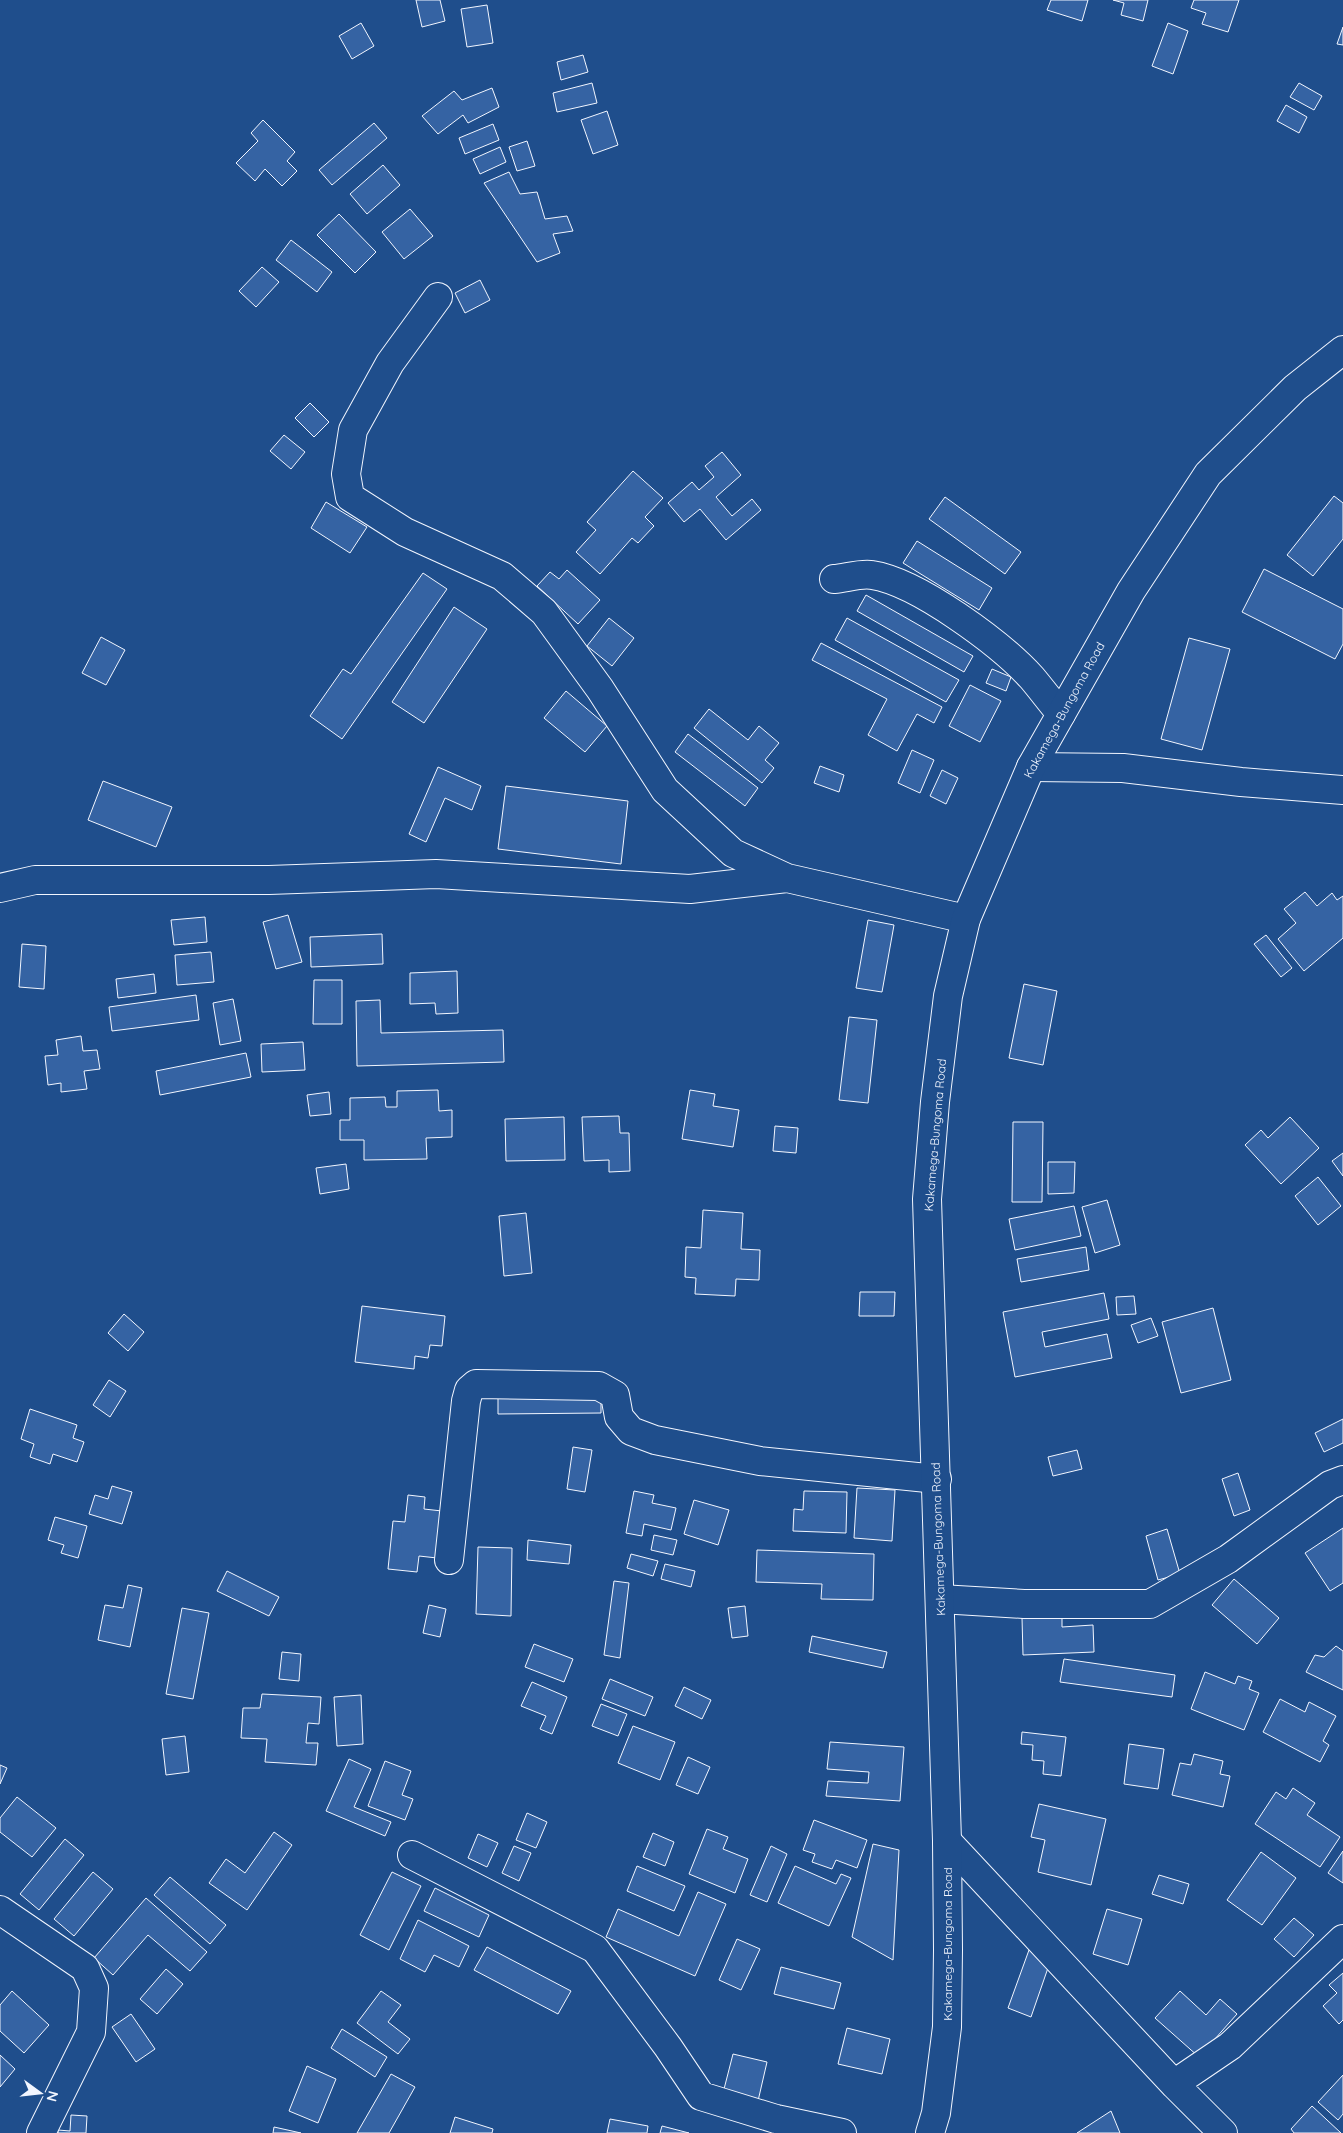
<svg xmlns="http://www.w3.org/2000/svg" width="1343" height="2133" viewBox="0 0 1343 2133" font-family="Quicksand,sans-serif">
<style>
.building{fill:#3563a3;stroke:#f2f6ff}
.lines{fill:none;stroke-linecap:round;stroke-linejoin:round}
.minor-casing{stroke:#f2f6ff;stroke-width:30}
.major-casing{stroke:#f2f6ff;stroke-width:30}
.minor{stroke:#1f4e8c;stroke-width:28}
.major{stroke:#1f4e8c;stroke-width:28}
.labels{text-anchor:middle;dominant-baseline:central;stroke-width:4;stroke-linejoin:round;paint-order:stroke}
.street-label{font-size:12px;fill:#f2f6ff;stroke:#1f4e8c}
</style>
<rect width="100%" height="100%" fill="#1f4e8c"/>
<!-- building -->
<path class="building" d="M 416,0 L 440,0 L 445,21 L 422,27 Z
M 1051,0 L 1088,0 L 1082,21 L 1047,10 Z
M 1113,0 L 1148,0 L 1143,21 L 1121,15 L 1124,3 Z
M 1194,0 L 1239,0 L 1228,32 L 1202,24 L 1206,13 L 1191,8 Z
M 487,5 L 493,43 L 467,47 L 461,9 Z
M 361,23 L 374,46 L 352,59 L 339,36 Z
M 1168,23 L 1188,31 L 1173,74 L 1152,66 Z
M 1343,27 L 1343,45 L 1337,44 Z
M 583,55 L 588,72 L 561,80 L 557,62 Z
M 592,83 L 597,103 L 557,112 L 553,93 Z
M 1299,83 L 1322,96 L 1314,110 L 1290,97 Z
M 492,88 L 499,107 L 468,123 L 463,115 L 438,134 L 422,116 L 454,91 L 462,100 Z
M 1286,105 L 1307,117 L 1299,133 L 1277,121 Z
M 607,111 L 618,145 L 593,154 L 581,120 Z
M 263,120 L 295,152 L 287,161 L 297,171 L 282,186 L 265,169 L 255,181 L 236,163 L 258,141 L 251,133 Z
M 374,123 L 387,138 L 332,185 L 319,170 Z
M 493,124 L 499,140 L 465,154 L 459,138 Z
M 527,141 L 535,166 L 517,171 L 509,147 Z
M 500,147 L 506,162 L 480,174 L 473,159 Z
M 383,165 L 400,185 L 367,214 L 350,194 Z
M 509,172 L 520,194 L 537,192 L 545,219 L 567,216 L 573,231 L 553,234 L 560,253 L 537,262 L 484,183 Z
M 410,209 L 433,236 L 404,259 L 382,232 Z
M 339,214 L 376,252 L 355,273 L 317,235 Z
M 291,240 L 332,272 L 317,292 L 276,260 Z
M 262,267 L 279,282 L 256,307 L 239,291 Z
M 480,280 L 490,300 L 465,313 L 455,293 Z
M 310,403 L 329,422 L 314,437 L 295,418 Z
M 284,435 L 305,452 L 291,469 L 270,451 Z
M 722,452 L 741,475 L 716,497 L 732,516 L 752,499 L 761,510 L 726,540 L 700,509 L 684,522 L 668,503 L 692,482 L 699,490 L 714,477 L 705,466 Z
M 633,471 L 663,498 L 645,517 L 654,526 L 638,543 L 632,538 L 600,574 L 576,552 L 596,530 L 587,522 Z
M 1334,496 L 1343,503 L 1343,539 L 1313,576 L 1287,555 Z
M 945,497 L 1021,552 L 1005,574 L 929,519 Z
M 326,502 L 367,527 L 350,553 L 311,528 Z
M 917,541 L 992,588 L 979,610 L 903,563 Z
M 1264,569 L 1343,609 L 1343,644 L 1335,659 L 1242,612 Z
M 567,570 L 600,600 L 578,624 L 537,586 L 550,572 L 559,579 Z
M 423,573 L 447,589 L 342,739 L 310,716 L 343,669 L 351,674 Z
M 866,595 L 973,656 L 964,672 L 857,611 Z
M 454,607 L 487,629 L 424,723 L 392,702 Z
M 609,618 L 634,638 L 612,666 L 587,646 Z
M 847,618 L 959,680 L 946,702 L 835,640 Z
M 101,637 L 125,650 L 106,685 L 82,673 Z
M 1189,638 L 1230,649 L 1202,750 L 1161,739 Z
M 821,643 L 942,707 L 934,723 L 917,714 L 897,751 L 868,735 L 887,699 L 812,660 Z
M 992,669 L 1011,677 L 1006,691 L 986,683 Z
M 970,685 L 1001,701 L 980,742 L 949,726 Z
M 566,691 L 607,726 L 585,752 L 544,718 Z
M 709,709 L 748,740 L 759,726 L 779,743 L 765,760 L 774,768 L 762,783 L 694,728 Z
M 688,734 L 758,788 L 745,806 L 675,752 Z
M 912,750 L 934,760 L 920,793 L 898,783 Z
M 820,766 L 844,775 L 839,792 L 814,783 Z
M 438,767 L 481,786 L 472,810 L 445,798 L 426,842 L 409,834 Z
M 942,770 L 958,778 L 946,804 L 930,796 Z
M 103,781 L 172,807 L 156,847 L 88,820 Z
M 506,786 L 628,801 L 621,864 L 498,849 Z
M 1305,892 L 1317,906 L 1332,893 L 1337,900 L 1343,896 L 1343,938 L 1304,971 L 1278,939 L 1296,923 L 1284,909 Z
M 288,915 L 302,962 L 276,969 L 263,922 Z
M 205,917 L 207,942 L 174,945 L 171,920 Z
M 868,920 L 894,925 L 882,992 L 856,988 Z
M 382,934 L 383,964 L 311,967 L 310,937 Z
M 1266,935 L 1292,968 L 1281,977 L 1254,944 Z
M 22,944 L 46,946 L 44,989 L 19,987 Z
M 211,952 L 214,982 L 177,985 L 175,955 Z
M 457,971 L 458,1013 L 436,1014 L 435,1003 L 410,1004 L 410,973 Z
M 154,974 L 156,993 L 118,998 L 116,979 Z
M 314,980 L 342,980 L 342,1024 L 313,1024 Z
M 1024,984 L 1057,991 L 1043,1065 L 1009,1058 Z
M 196,995 L 199,1020 L 112,1031 L 109,1007 Z
M 233,999 L 241,1041 L 220,1045 L 213,1003 Z
M 380,1000 L 381,1033 L 503,1030 L 504,1062 L 357,1066 L 356,1001 Z
M 849,1017 L 877,1020 L 868,1103 L 839,1100 Z
M 81,1036 L 83,1051 L 97,1050 L 100,1069 L 84,1071 L 87,1089 L 61,1092 L 61,1083 L 48,1085 L 45,1056 L 58,1055 L 56,1040 Z
M 303,1042 L 305,1070 L 262,1072 L 261,1044 Z
M 246,1053 L 251,1077 L 160,1095 L 156,1071 Z
M 438,1090 L 439,1111 L 452,1110 L 452,1137 L 426,1138 L 427,1159 L 364,1160 L 364,1140 L 340,1140 L 340,1120 L 350,1120 L 350,1098 L 385,1097 L 386,1107 L 397,1107 L 397,1091 Z
M 690,1090 L 715,1094 L 713,1106 L 739,1110 L 733,1147 L 682,1139 Z
M 329,1092 L 331,1114 L 310,1116 L 307,1095 Z
M 619,1116 L 620,1133 L 629,1133 L 630,1171 L 609,1172 L 609,1160 L 584,1161 L 582,1117 Z
M 564,1117 L 565,1160 L 506,1161 L 505,1119 Z
M 1290,1117 L 1319,1148 L 1281,1184 L 1245,1145 L 1261,1130 L 1268,1138 Z
M 1013,1122 L 1043,1122 L 1042,1202 L 1012,1202 Z
M 775,1126 L 798,1128 L 796,1153 L 773,1151 Z
M 1343,1153 L 1343,1176 L 1332,1161 Z
M 1048,1162 L 1075,1162 L 1074,1193 L 1048,1194 Z
M 346,1164 L 349,1189 L 320,1194 L 316,1168 Z
M 1318,1177 L 1341,1206 L 1318,1225 L 1295,1196 Z
M 1107,1200 L 1120,1245 L 1095,1253 L 1082,1207 Z
M 1074,1206 L 1081,1236 L 1015,1250 L 1009,1219 Z
M 703,1210 L 743,1213 L 741,1249 L 760,1250 L 759,1280 L 736,1279 L 735,1296 L 695,1294 L 696,1278 L 685,1277 L 686,1247 L 701,1248 Z
M 526,1213 L 532,1273 L 504,1276 L 499,1216 Z
M 1086,1247 L 1089,1270 L 1021,1282 L 1017,1259 Z
M 860,1292 L 895,1292 L 894,1316 L 859,1316 Z
M 1104,1293 L 1109,1319 L 1042,1332 L 1045,1347 L 1107,1334 L 1112,1358 L 1015,1377 L 1003,1312 Z
M 1134,1296 L 1136,1314 L 1117,1315 L 1116,1297 Z
M 362,1306 L 445,1316 L 442,1346 L 430,1345 L 428,1358 L 415,1356 L 414,1369 L 355,1362 Z
M 1213,1308 L 1231,1380 L 1181,1393 L 1162,1322 Z
M 124,1314 L 144,1332 L 128,1351 L 108,1333 Z
M 1151,1318 L 1158,1336 L 1138,1343 L 1131,1325 Z
M 109,1380 L 126,1391 L 110,1417 L 93,1405 Z
M 601,1392 L 601,1413 L 498,1414 L 498,1393 Z
M 30,1409 L 77,1425 L 73,1438 L 84,1442 L 77,1462 L 53,1454 L 50,1464 L 30,1457 L 34,1444 L 21,1439 Z
M 1343,1419 L 1343,1443 L 1324,1452 L 1315,1433 Z
M 573,1447 L 592,1450 L 585,1492 L 567,1489 Z
M 1077,1450 L 1082,1469 L 1053,1476 L 1048,1457 Z
M 1238,1473 L 1250,1510 L 1234,1516 L 1222,1479 Z
M 112,1486 L 132,1492 L 122,1524 L 89,1514 L 95,1495 L 108,1499 Z
M 857,1488 L 895,1490 L 892,1541 L 854,1538 Z
M 634,1491 L 654,1495 L 652,1503 L 676,1508 L 671,1530 L 644,1524 L 642,1536 L 626,1533 Z
M 804,1491 L 847,1492 L 846,1533 L 793,1531 L 794,1509 L 803,1510 Z
M 408,1495 L 425,1497 L 424,1509 L 442,1511 L 437,1558 L 419,1556 L 417,1572 L 388,1569 L 393,1521 L 405,1522 Z
M 694,1500 L 729,1510 L 718,1545 L 684,1534 Z
M 55,1517 L 87,1526 L 78,1558 L 61,1553 L 64,1545 L 48,1540 Z
M 1343,1528 L 1343,1583 L 1330,1591 L 1305,1553 Z
M 1167,1529 L 1180,1574 L 1158,1580 L 1146,1536 Z
M 654,1535 L 677,1540 L 673,1555 L 651,1550 Z
M 528,1540 L 571,1545 L 569,1564 L 527,1560 Z
M 478,1547 L 512,1548 L 511,1616 L 476,1614 Z
M 757,1550 L 874,1554 L 873,1600 L 821,1599 L 822,1584 L 756,1582 Z
M 631,1554 L 658,1561 L 653,1576 L 627,1568 Z
M 665,1564 L 695,1571 L 691,1587 L 661,1579 Z
M 227,1571 L 279,1597 L 269,1616 L 217,1591 Z
M 1234,1579 L 1279,1618 L 1257,1644 L 1212,1605 Z
M 614,1581 L 629,1583 L 620,1658 L 604,1655 Z
M 128,1585 L 142,1588 L 130,1647 L 98,1640 L 105,1605 L 123,1608 Z
M 429,1605 L 446,1609 L 440,1637 L 423,1633 Z
M 745,1606 L 748,1636 L 732,1638 L 728,1608 Z
M 182,1608 L 209,1613 L 193,1699 L 166,1694 Z
M 1062,1617 L 1062,1627 L 1093,1625 L 1094,1652 L 1023,1655 L 1022,1618 Z
M 812,1636 L 887,1652 L 883,1668 L 809,1652 Z
M 534,1644 L 573,1659 L 564,1682 L 525,1667 Z
M 1336,1646 L 1343,1651 L 1343,1690 L 1306,1672 L 1315,1655 L 1324,1657 Z
M 282,1652 L 301,1654 L 299,1681 L 279,1679 Z
M 1064,1659 L 1175,1675 L 1172,1697 L 1060,1682 Z
M 1205,1672 L 1235,1684 L 1238,1676 L 1252,1681 L 1249,1689 L 1259,1693 L 1244,1730 L 1191,1709 Z
M 610,1679 L 653,1697 L 645,1716 L 602,1699 Z
M 532,1682 L 567,1697 L 552,1734 L 540,1729 L 546,1716 L 521,1706 Z
M 684,1687 L 711,1700 L 702,1719 L 675,1706 Z
M 262,1694 L 321,1697 L 319,1724 L 308,1723 L 306,1743 L 318,1743 L 316,1765 L 265,1762 L 267,1739 L 241,1738 L 243,1708 L 260,1708 Z
M 361,1695 L 363,1744 L 337,1746 L 334,1697 Z
M 1280,1699 L 1305,1712 L 1309,1702 L 1336,1716 L 1323,1741 L 1329,1745 L 1320,1762 L 1263,1732 Z
M 601,1704 L 627,1714 L 618,1736 L 592,1726 Z
M 633,1726 L 675,1742 L 660,1780 L 618,1763 Z
M 1022,1732 L 1066,1737 L 1061,1776 L 1043,1774 L 1044,1761 L 1032,1760 L 1033,1745 L 1021,1744 Z
M 185,1736 L 189,1772 L 166,1775 L 162,1739 Z
M 830,1742 L 904,1747 L 900,1801 L 826,1796 L 828,1781 L 868,1783 L 869,1772 L 827,1769 Z
M 1129,1744 L 1164,1749 L 1158,1789 L 1124,1784 Z
M 1194,1754 L 1223,1761 L 1220,1774 L 1230,1776 L 1223,1807 L 1172,1795 L 1180,1763 L 1191,1765 Z
M 688,1757 L 710,1767 L 698,1794 L 676,1785 Z
M 349,1759 L 371,1769 L 354,1807 L 391,1822 L 385,1836 L 326,1811 Z
M 385,1761 L 411,1771 L 402,1795 L 413,1799 L 405,1820 L 368,1806 Z
M 0,1765 L 7,1768 L 0,1784 Z
M 1293,1788 L 1315,1803 L 1307,1815 L 1340,1837 L 1320,1867 L 1255,1824 L 1276,1792 L 1286,1799 Z
M 17,1797 L 56,1828 L 32,1857 L 0,1832 L 0,1818 Z
M 1039,1804 L 1106,1819 L 1091,1885 L 1038,1872 L 1045,1840 L 1031,1837 Z
M 527,1813 L 547,1822 L 536,1848 L 516,1840 Z
M 814,1820 L 867,1840 L 857,1868 L 836,1860 L 832,1869 L 812,1862 L 815,1854 L 803,1850 Z
M 707,1829 L 728,1837 L 723,1849 L 748,1859 L 735,1893 L 689,1874 Z
M 274,1832 L 292,1845 L 247,1910 L 209,1883 L 226,1859 L 245,1873 Z
M 653,1833 L 674,1842 L 665,1866 L 643,1857 Z
M 478,1834 L 498,1843 L 487,1867 L 468,1858 Z
M 65,1839 L 84,1855 L 39,1910 L 20,1894 Z
M 873,1844 L 899,1850 L 893,1960 L 852,1937 Z
M 514,1846 L 531,1853 L 519,1881 L 502,1873 Z
M 771,1846 L 787,1854 L 767,1902 L 750,1895 Z
M 1343,1851 L 1343,1883 L 1328,1873 Z
M 1261,1852 L 1296,1878 L 1262,1925 L 1227,1900 Z
M 637,1866 L 685,1886 L 674,1911 L 627,1891 Z
M 795,1866 L 836,1884 L 841,1874 L 851,1878 L 829,1926 L 778,1903 Z
M 93,1872 L 113,1889 L 74,1936 L 54,1919 Z
M 392,1872 L 421,1886 L 389,1950 L 360,1935 Z
M 1159,1875 L 1189,1884 L 1183,1904 L 1152,1894 Z
M 170,1877 L 226,1925 L 210,1944 L 154,1895 Z
M 435,1888 L 489,1915 L 479,1937 L 424,1911 Z
M 698,1892 L 726,1904 L 695,1976 L 606,1937 L 618,1909 L 679,1936 Z
M 146,1898 L 207,1952 L 190,1971 L 148,1935 L 113,1975 L 94,1958 Z
M 1107,1909 L 1142,1919 L 1128,1965 L 1093,1954 Z
M 1294,1918 L 1314,1935 L 1294,1957 L 1274,1939 Z
M 418,1920 L 469,1946 L 459,1967 L 434,1955 L 425,1972 L 400,1959 Z
M 737,1939 L 760,1949 L 741,1990 L 719,1980 Z
M 487,1947 L 571,1991 L 558,2014 L 474,1970 Z
M 1029,1950 L 1049,1965 L 1031,2017 L 1008,2008 Z
M 781,1967 L 841,1983 L 834,2009 L 774,1994 Z
M 166,1969 L 183,1984 L 157,2014 L 140,1999 Z
M 1343,1973 L 1343,2020 L 1339,2024 L 1323,2006 L 1337,1993 L 1329,1985 Z
M 12,1991 L 49,2025 L 24,2053 L 0,2031 L 0,2005 Z
M 381,1991 L 401,2005 L 388,2022 L 410,2039 L 398,2054 L 357,2023 Z
M 1180,1991 L 1206,2015 L 1220,1999 L 1237,2014 L 1199,2057 L 1155,2018 Z
M 131,2014 L 155,2049 L 136,2062 L 112,2027 Z
M 847,2028 L 890,2039 L 882,2074 L 838,2064 Z
M 342,2029 L 387,2057 L 375,2077 L 331,2048 Z
M 733,2054 L 767,2062 L 758,2101 L 723,2093 Z
M 0,2055 L 15,2069 L 0,2087 Z
M 307,2066 L 336,2079 L 318,2123 L 289,2111 Z
M 391,2074 L 415,2087 L 389,2133 L 357,2133 Z
M 1343,2075 L 1343,2114 L 1338,2120 L 1318,2102 Z
M 1312,2106 L 1341,2133 L 1294,2133 L 1291,2129 Z
M 1111,2111 L 1120,2133 L 1077,2133 Z
M 71,2115 L 87,2116 L 86,2133 L 58,2133 L 58,2130 L 70,2131 Z
M 455,2117 L 493,2129 L 492,2133 L 450,2133 Z
M 610,2119 L 648,2126 L 647,2133 L 607,2133 Z
M 662,2126 L 689,2133 L 660,2133 Z
M 274,2127 L 301,2133 L 273,2133 Z"/>
<g class="lines">
<defs>
<path id="minor" d="M 438,297 L 390,363 L 353,430 L 346,474 L 350,497 L 405,532 L 502,576 L 544,612 L 600,689 L 665,790 L 733,853 L 787,878 L 966,919
M 834,579 C 846,578 861,573 872,575 C 918,582 1001,644 1032,678 C 1042,690 1051,702 1061,714
M 1031,767 L 1123,768 L 1241,782 L 1343,790
M 0,888 L 35,880 L 269,880 L 436,874 L 690,889 L 787,878
M 449,1560 L 466,1401 L 469,1390 L 476,1384 L 599,1386 L 615,1395 L 619,1417 L 631,1431 L 655,1440 L 760,1461 L 937,1479
M 940,1599 L 1024,1604 L 1150,1604 L 1228,1559 L 1330,1485 L 1343,1480
M 947,1841 L 1174,2084 L 1223,2133
M 412,1855 L 595,1949 L 668,2047 L 701,2096 L 776,2119 L 842,2133
M 0,1910 L 85,1968 L 94,1988 L 91,2032 L 41,2133
M 1174,2084 L 1230,2046 L 1343,1939"/>
<path id="major" d="M 930,2133 L 936,2113 L 947,2027 L 948,1950 L 947,1841 L 927,1199 L 935,1102 L 948,996 L 966,919 L 1031,767 L 1131,591 L 1208,474 L 1295,388 L 1343,350"/>
</defs>
<!-- minor casing -->
<use href="#minor" class="minor-casing"/>
<!-- major casing -->
<use href="#major" class="major-casing"/>
<!-- minor -->
<use href="#minor" class="minor"/>
<!-- major -->
<use href="#major" class="major"/>
</g>
<g class="labels">
<!-- street labels -->
<g class="street-label">
<text transform="translate(1064 710) rotate(-61)">Kakamega-Bungoma Road</text>
<text transform="translate(935 1135) rotate(-85)">Kakamega-Bungoma Road</text>
<text transform="translate(938 1539) rotate(-92)">Kakamega-Bungoma Road</text>
<text transform="translate(947 1944) rotate(-90)">Kakamega-Bungoma Road</text>
</g>
</g>
<!-- north arrow -->
<g transform="translate(40 2093) rotate(105)" stroke="#1f4e8c" stroke-width="4" paint-order="stroke">
<path d="M0-4L9 19L0 12L-9 19Z" fill="#f2f6ff"/>
<text y="-8" font-size="14" font-weight="bold" text-anchor="middle" fill="#f2f6ff">N</text>
</g>
</svg>
